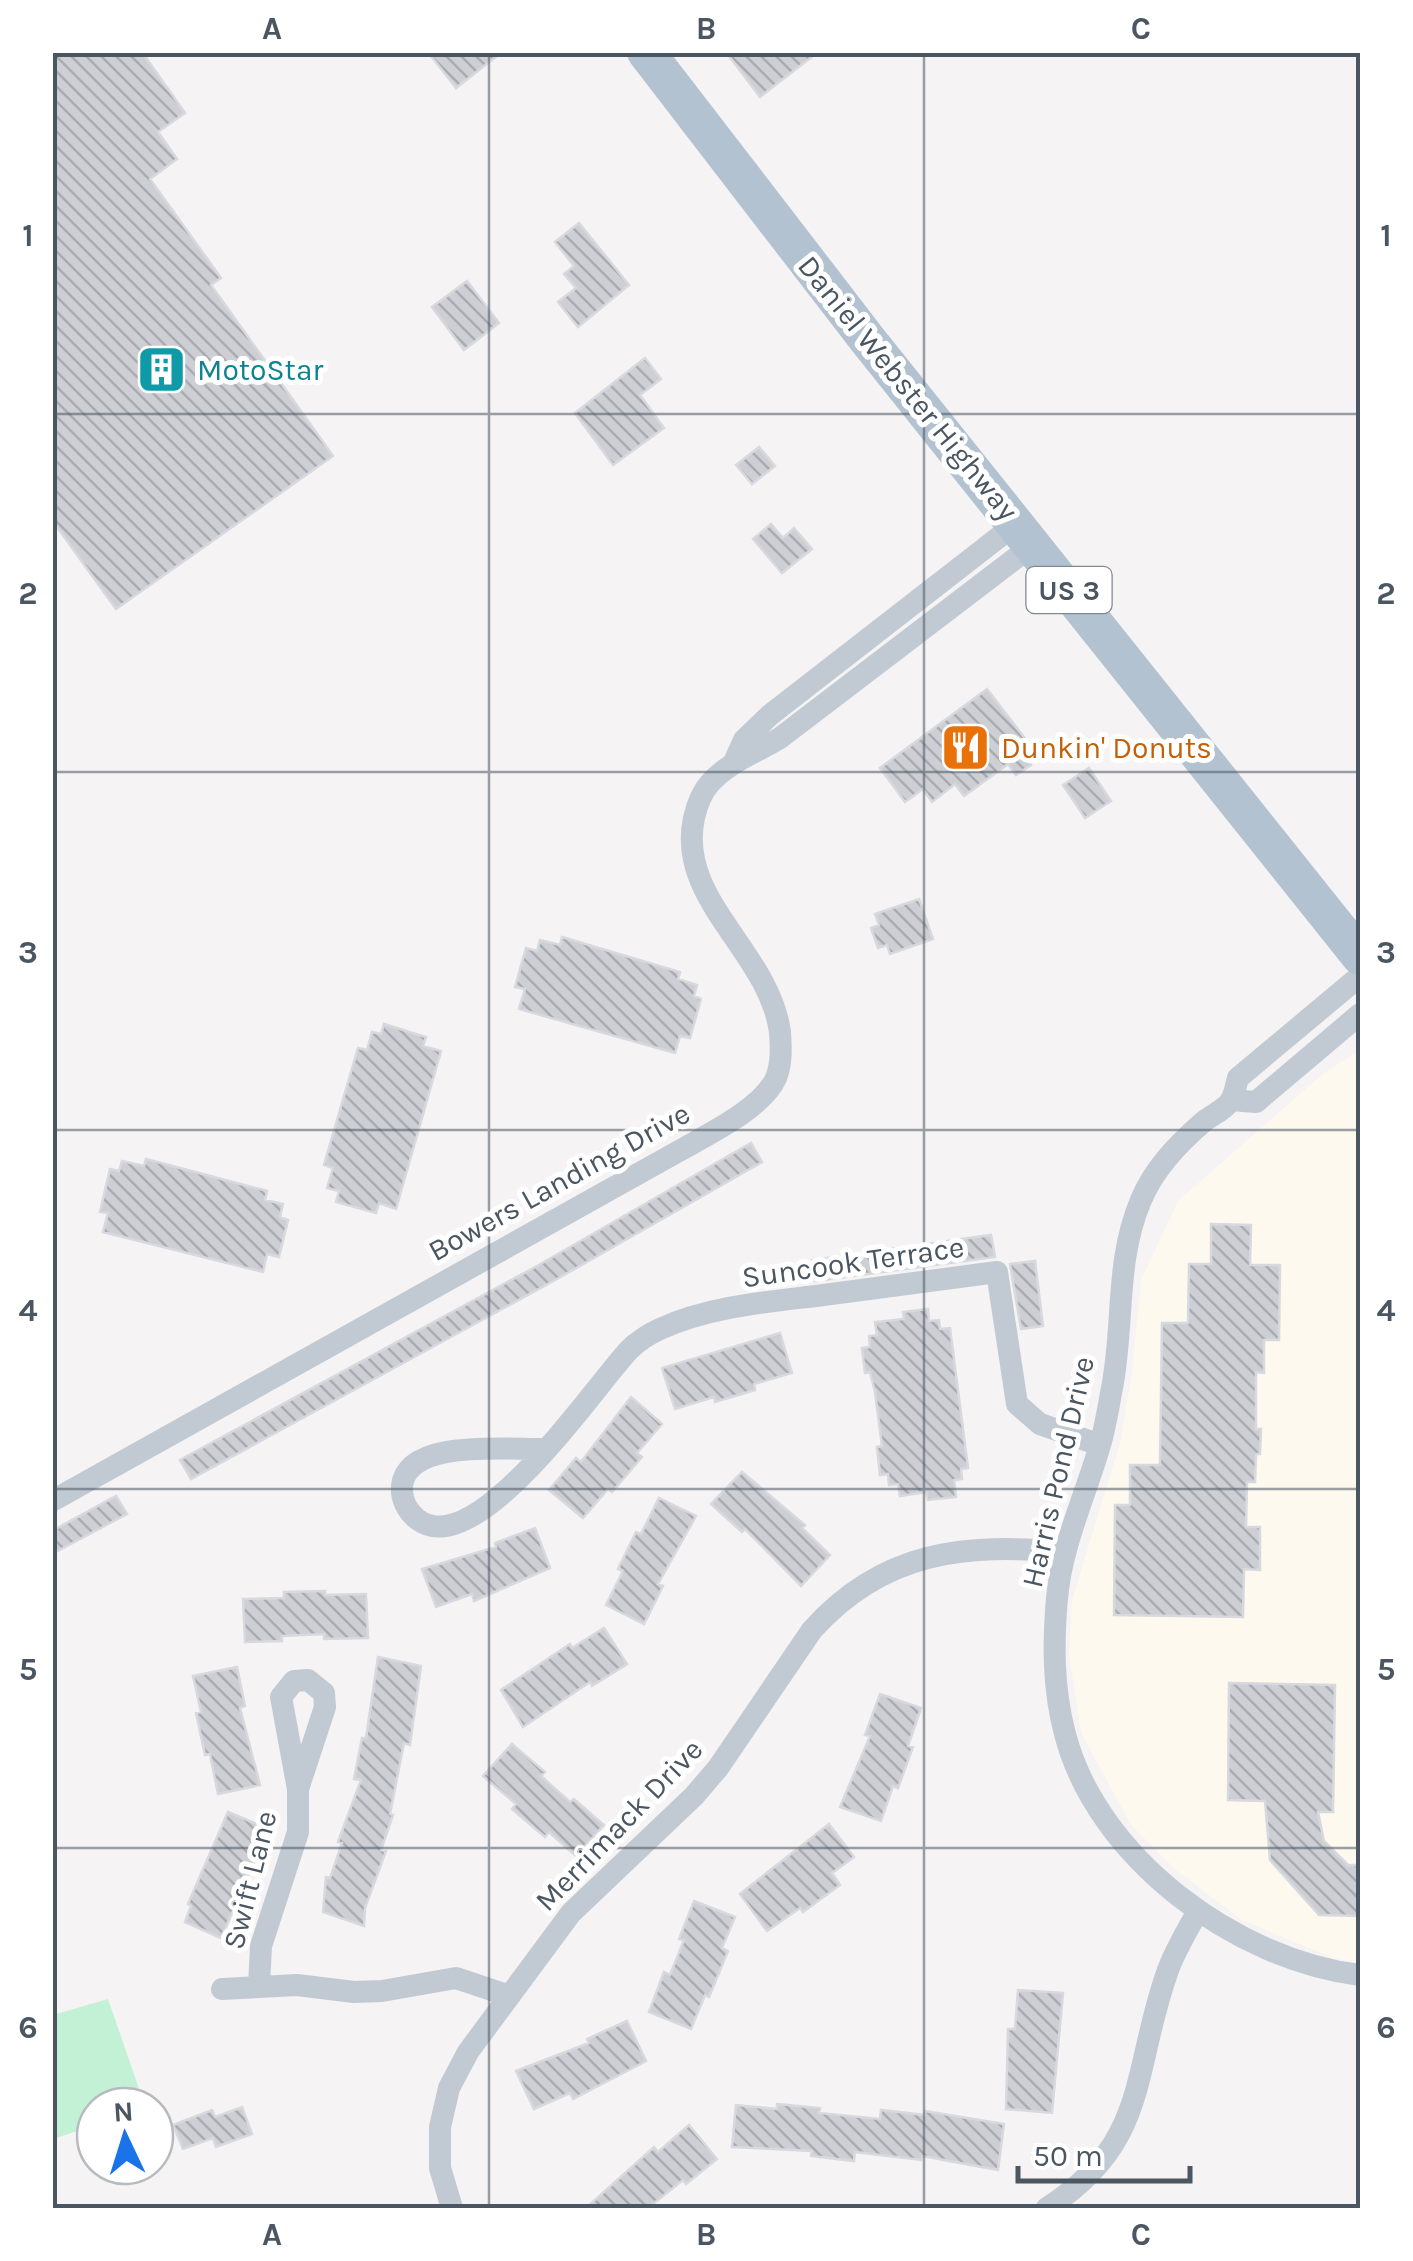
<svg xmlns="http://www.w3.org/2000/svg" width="1413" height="2261" viewBox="0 0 1413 2261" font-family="Karla,sans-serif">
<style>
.commercial{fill:#fdf9ef}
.grass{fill:#c3f1d5}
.building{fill:url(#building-back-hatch);stroke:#d7d9de;stroke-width:2.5}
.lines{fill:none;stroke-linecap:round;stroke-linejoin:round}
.minor{stroke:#c1cad2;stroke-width:22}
.primary{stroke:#b3c2d1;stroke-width:38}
.grid{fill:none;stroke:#4a5661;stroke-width:2.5;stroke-opacity:0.55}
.labels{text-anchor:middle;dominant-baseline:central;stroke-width:10;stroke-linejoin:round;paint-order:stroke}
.shield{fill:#fff;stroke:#808990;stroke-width:2.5}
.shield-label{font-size:28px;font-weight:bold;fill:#4a5661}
.culture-label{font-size:30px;fill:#0d838f;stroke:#fff;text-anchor:start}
.street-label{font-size:30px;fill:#4a5661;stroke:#fff}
.food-label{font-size:30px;fill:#c56008;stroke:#fff;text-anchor:start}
.neatline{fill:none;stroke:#4a5661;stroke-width:4}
.grid-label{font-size:32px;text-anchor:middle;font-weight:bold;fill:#4a5661}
</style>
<defs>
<pattern id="building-back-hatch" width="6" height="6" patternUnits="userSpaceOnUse" patternTransform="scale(2.5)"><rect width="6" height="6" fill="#cdcfd5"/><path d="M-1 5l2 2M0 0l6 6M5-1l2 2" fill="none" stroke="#a8abb0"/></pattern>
</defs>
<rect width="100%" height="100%" fill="#f5f3f3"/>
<!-- commercial -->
<path class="commercial" d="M 1360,1050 L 1360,1963 L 1333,1958 L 1242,1920 L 1176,1870 L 1131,1825 L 1081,1733 L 1069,1655 L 1072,1600 L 1120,1443 L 1132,1372 L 1141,1280 L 1178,1201 L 1324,1073 Z"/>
<!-- grass -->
<path class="grass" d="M 108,1999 L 145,2106 L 95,2106 L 95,2139 L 89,2127 L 53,2139 L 53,2015 Z"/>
<!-- building -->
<path class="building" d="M 52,52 L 142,52 L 185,113 L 158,132 L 177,159 L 150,179 L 221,278 L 211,285 L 333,456 L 116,609 L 52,520 Z
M 428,52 L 502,52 L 456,88 Z
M 726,52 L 818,52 L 760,97 Z
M 579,223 L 629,285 L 578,327 L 558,302 L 576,288 L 564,274 L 574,266 L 555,242 Z
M 467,281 L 499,323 L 464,350 L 432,307 Z
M 645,358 L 661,379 L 640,395 L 664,428 L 613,465 L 575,413 Z
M 759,447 L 775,466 L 752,484 L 736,465 Z
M 771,524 L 783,538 L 794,528 L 812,549 L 782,573 L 753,539 Z
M 987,689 L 1030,745 L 1021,751 L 1031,765 L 1016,775 L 1008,764 L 964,796 L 955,784 L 932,802 L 923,789 L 905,802 L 880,768 Z
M 1089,768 L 1111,801 L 1085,818 L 1063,785 Z
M 919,899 L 933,939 L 890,954 L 887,945 L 878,948 L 871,928 L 879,925 L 875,914 Z
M 562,937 L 680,972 L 678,979 L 697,985 L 694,996 L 701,999 L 690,1038 L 680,1036 L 675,1053 L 519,1009 L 525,989 L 515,987 L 526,948 L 537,951 L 540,940 L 560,945 Z
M 384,1024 L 426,1037 L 423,1046 L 441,1051 L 396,1209 L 379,1203 L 376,1213 L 336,1202 L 339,1191 L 327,1188 L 333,1168 L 324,1165 L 358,1048 L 367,1050 L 372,1032 L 381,1034 Z
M 751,1143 L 762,1162 L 557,1279 L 191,1479 L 180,1460 L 537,1266 Z
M 146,1159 L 267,1191 L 265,1200 L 283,1204 L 280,1217 L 288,1220 L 279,1257 L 267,1254 L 263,1272 L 103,1232 L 108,1213 L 100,1212 L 110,1169 L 119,1171 L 122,1161 L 144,1166 Z
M 1211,1224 L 1251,1225 L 1250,1265 L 1280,1265 L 1279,1340 L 1264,1340 L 1264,1373 L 1256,1372 L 1256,1429 L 1261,1429 L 1260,1454 L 1256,1454 L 1255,1482 L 1247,1482 L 1246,1527 L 1260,1527 L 1260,1570 L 1244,1569 L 1243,1617 L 1114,1615 L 1115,1505 L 1130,1505 L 1130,1465 L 1160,1465 L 1162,1323 L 1188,1323 L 1189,1264 L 1211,1264 Z
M 991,1235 L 995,1257 L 815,1281 L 812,1260 Z
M 1035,1261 L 1043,1326 L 1021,1329 L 1010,1264 Z
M 928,1309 L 929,1321 L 939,1320 L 940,1329 L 950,1328 L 968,1468 L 961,1469 L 962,1479 L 954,1480 L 956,1497 L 928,1500 L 926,1492 L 900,1496 L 898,1484 L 889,1485 L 888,1474 L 880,1475 L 877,1447 L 882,1446 L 875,1392 L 870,1372 L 865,1373 L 862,1348 L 870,1347 L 869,1336 L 877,1335 L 875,1322 L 904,1319 L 903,1312 Z
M 780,1333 L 792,1373 L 754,1384 L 755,1390 L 715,1402 L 714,1397 L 675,1409 L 662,1368 Z
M 631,1397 L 662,1424 L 637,1453 L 642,1457 L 612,1492 L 608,1489 L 583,1518 L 549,1490 L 576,1458 L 581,1462 Z
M 742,1472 L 805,1525 L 802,1528 L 830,1555 L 801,1586 L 745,1529 L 742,1532 L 711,1504 Z
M 116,1496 L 127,1514 L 52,1554 L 52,1531 Z
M 659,1498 L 696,1516 L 658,1584 L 663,1586 L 644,1624 L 606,1605 L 623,1571 L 618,1569 L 636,1532 L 641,1534 Z
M 535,1528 L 550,1568 L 474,1601 L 472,1594 L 436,1607 L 422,1569 L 496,1547 L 495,1543 Z
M 325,1591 L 325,1595 L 366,1594 L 368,1638 L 324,1639 L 324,1634 L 282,1636 L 282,1641 L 245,1642 L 243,1599 L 284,1598 L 284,1592 Z
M 604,1628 L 627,1664 L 592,1686 L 590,1682 L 523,1727 L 501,1690 L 570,1644 L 572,1648 Z
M 378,1657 L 421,1666 L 410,1745 L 404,1743 L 390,1814 L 393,1815 L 381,1850 L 386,1851 L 365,1908 L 364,1926 L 323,1912 L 326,1877 L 330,1878 L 342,1843 L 338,1842 L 361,1780 L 354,1779 L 362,1738 L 366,1738 Z
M 237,1667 L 245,1706 L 240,1708 L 260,1785 L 218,1794 L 210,1754 L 205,1755 L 196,1713 L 201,1712 L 193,1676 Z
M 1229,1683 L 1335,1685 L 1333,1812 L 1318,1812 L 1324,1841 L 1348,1865 L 1360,1865 L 1360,1916 L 1319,1915 L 1270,1860 L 1265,1801 L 1228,1800 Z
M 880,1694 L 921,1708 L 908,1746 L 913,1747 L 898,1788 L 893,1786 L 881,1821 L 840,1807 L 870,1736 L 865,1735 Z
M 512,1744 L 545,1772 L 541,1776 L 570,1802 L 574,1799 L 604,1825 L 576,1856 L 549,1832 L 545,1837 L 512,1809 L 516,1804 L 483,1776 Z
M 228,1812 L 269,1829 L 221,1938 L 185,1922 L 191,1906 L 188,1904 Z
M 829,1824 L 854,1857 L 832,1873 L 840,1885 L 803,1912 L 800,1908 L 767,1931 L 740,1894 Z
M 694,1901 L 735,1917 L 722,1948 L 728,1951 L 709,1997 L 705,1995 L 691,2029 L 649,2012 L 664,1972 L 670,1975 L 684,1940 L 679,1939 Z
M 1018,1990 L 1063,1993 L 1052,2113 L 1006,2109 L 1008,2029 L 1015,2029 Z
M 627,2021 L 646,2061 L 573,2099 L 570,2093 L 534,2109 L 516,2071 L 589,2043 L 587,2039 Z
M 777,2104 L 820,2108 L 819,2113 L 880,2119 L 881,2110 L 925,2115 L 925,2111 L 1004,2124 L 998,2170 L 922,2156 L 921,2160 L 855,2152 L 854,2161 L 811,2156 L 812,2151 L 732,2147 L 736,2105 L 777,2109 Z
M 242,2107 L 252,2134 L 216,2147 L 213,2138 L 183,2149 L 173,2125 L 212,2110 L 215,2117 Z
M 689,2125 L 717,2159 L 686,2184 L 683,2180 L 648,2208 L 586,2208 L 654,2147 L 658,2152 Z"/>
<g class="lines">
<!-- minor -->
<path class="minor" d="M 734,762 L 744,740 L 770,715 L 1016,524
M 1360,976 L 1238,1078 C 1236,1084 1235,1094 1231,1100 C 1226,1109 1210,1116 1202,1123 C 1177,1145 1154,1169 1141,1200 C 1114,1263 1125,1328 1111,1393 C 1108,1410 1105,1428 1100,1445 C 1085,1497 1062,1544 1057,1598 C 1053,1644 1053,1689 1065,1734 C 1097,1858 1236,1960 1360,1975
M 1231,1100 L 1256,1102 L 1360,1014
M 544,1449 C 509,1450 407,1438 402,1486 C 401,1499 407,1511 417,1519 C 475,1565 594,1387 629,1350 C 638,1341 649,1334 660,1329 C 707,1307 765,1302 816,1296 C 876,1288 937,1280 997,1272 L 1017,1404 L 1040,1424 L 1100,1445
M 52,1501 L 679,1151 C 707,1135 763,1108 776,1078 C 782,1063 781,1047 780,1032 C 769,951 676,900 694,818 C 697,805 701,793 710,783 C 729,762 755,753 780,738 L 1033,545
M 259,1986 L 261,1946 L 298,1832 L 298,1789 L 325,1707 L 324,1693 L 308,1680 L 294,1681 L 281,1697 L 298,1789
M 222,1989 L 297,1985 L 354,1992 L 382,1991 L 456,1978 L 507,1995
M 452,2208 L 440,2168 L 440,2127 L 449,2088 L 468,2052 L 571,1913 L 694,1796 L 718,1768 L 812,1630 C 883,1551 964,1543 1065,1552
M 1047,2208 C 1149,2143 1132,2072 1167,1973 C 1174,1952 1187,1931 1198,1911"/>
<!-- primary -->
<path class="primary" d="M 646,52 L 867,339 L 1360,956"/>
</g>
<!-- grid -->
<path class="grid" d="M 489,52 L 489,2208M 924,52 L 924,2208M 52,414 L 1360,414M 52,772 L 1360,772M 52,1130 L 1360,1130M 52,1489 L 1360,1489M 52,1848 L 1360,1848"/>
<!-- icons -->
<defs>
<symbol id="building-square" viewBox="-11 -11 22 22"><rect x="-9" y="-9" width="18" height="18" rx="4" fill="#0f9aa8" stroke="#fff"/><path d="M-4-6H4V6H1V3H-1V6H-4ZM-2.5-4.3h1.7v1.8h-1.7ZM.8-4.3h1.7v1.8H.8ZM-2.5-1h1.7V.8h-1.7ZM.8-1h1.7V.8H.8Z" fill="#fff"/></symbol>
<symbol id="restaurant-square" viewBox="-11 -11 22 22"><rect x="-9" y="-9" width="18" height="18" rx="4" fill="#e8710a" stroke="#fff"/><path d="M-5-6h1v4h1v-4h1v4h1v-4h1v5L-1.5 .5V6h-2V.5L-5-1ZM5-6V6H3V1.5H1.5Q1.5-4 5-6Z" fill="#fff"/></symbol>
</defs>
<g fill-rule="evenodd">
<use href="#building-square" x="134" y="342" width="55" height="55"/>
<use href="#restaurant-square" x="938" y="720" width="55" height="55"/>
</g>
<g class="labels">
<!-- shield labels -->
<rect class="shield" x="1026.5" y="567" width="85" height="46" rx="8"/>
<g class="shield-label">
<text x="1069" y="590">US 3</text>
</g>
<!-- culture labels -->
<g class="culture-label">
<text x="197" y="370">MotoStar</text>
</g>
<!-- street labels -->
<g class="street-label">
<text transform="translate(908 388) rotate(51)">Daniel Webster Highway</text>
<text transform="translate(559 1182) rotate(-29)">Bowers Landing Drive</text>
<text transform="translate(853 1262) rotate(-8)">Suncook Terrace</text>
<text transform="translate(1058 1472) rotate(-77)">Harris Pond Drive</text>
<text transform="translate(619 1825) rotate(-46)">Merrimack Drive</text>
<text transform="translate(250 1880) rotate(-76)">Swift Lane</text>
</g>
<!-- food labels -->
<g class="food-label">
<text x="1001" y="748">Dunkin' Donuts</text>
</g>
</g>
<!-- border -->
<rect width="1413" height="2261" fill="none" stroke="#ffffff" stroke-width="110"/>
<!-- north arrow -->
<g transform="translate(125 2136) rotate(356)"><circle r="48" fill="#ffffff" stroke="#b7bbc0" stroke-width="2.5"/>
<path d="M0-8L18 38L0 25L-18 38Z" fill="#1a73e8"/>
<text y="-15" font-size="28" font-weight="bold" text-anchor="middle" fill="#4a5661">N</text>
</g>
<!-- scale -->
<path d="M1018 2166v15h172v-15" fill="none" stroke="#4a5661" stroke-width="5"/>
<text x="1033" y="2166" font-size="30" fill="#4a5661" stroke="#ffffff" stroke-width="8" paint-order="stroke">50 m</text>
<rect x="55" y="55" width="1303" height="2151" class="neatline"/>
<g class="grid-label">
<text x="272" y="39">A</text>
<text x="706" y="39">B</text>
<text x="1141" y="39">C</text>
<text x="28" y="246">1</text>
<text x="1386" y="246">1</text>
<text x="28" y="604">2</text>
<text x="1386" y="604">2</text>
<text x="28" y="963">3</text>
<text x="1386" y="963">3</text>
<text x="28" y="1321">4</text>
<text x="1386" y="1321">4</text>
<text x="28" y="1680">5</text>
<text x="1386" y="1680">5</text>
<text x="28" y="2038">6</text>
<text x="1386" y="2038">6</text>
<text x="272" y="2245">A</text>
<text x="706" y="2245">B</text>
<text x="1141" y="2245">C</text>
</g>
</svg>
